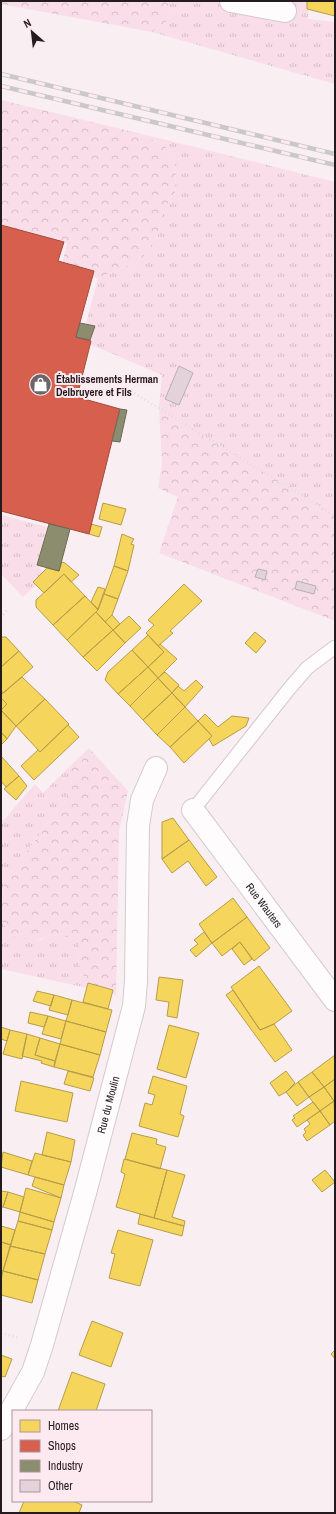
<svg xmlns="http://www.w3.org/2000/svg" width="336" height="1514" viewBox="0 0 336 1514" font-family="'Archivo Narrow',sans-serif">
<style>
.grass{fill:url(#grass-tufts)}
.forest{fill:url(#forest-crowns)}
.homes{fill:#f6d55c;stroke:#b79d49}
.shops{fill:#d6604d;stroke:#a04b3f}
.industry{fill:#8c8c6e;stroke:#6c6a56}
.building{fill:#e4d2da;stroke:#b8afb3}
.lines{fill:none;stroke-linecap:round;stroke-linejoin:round}
.lane-casing{stroke:#d4cace;stroke-width:15}
.street-casing{stroke:#d4cace;stroke-width:24}
.secondary-casing{stroke:#d4cace;stroke-width:24}
.path{stroke:#e0ddde;stroke-width:2.5;stroke-dasharray:1 3;stroke-linecap:butt}
.lane{stroke:#fefcfd;stroke-width:13}
.street{stroke:#fefcfd;stroke-width:22}
.secondary{stroke:#fefcfd;stroke-width:22}
.rail-casing{stroke:#cac8c8;stroke-width:4.5}
.rail{stroke:#fdeaf1;stroke-width:3;stroke-dasharray:9;stroke-linecap:butt}
.labels{text-anchor:middle;dominant-baseline:central;stroke-width:4;stroke-linejoin:round;paint-order:stroke}
.poi-label{font-size:11px;font-weight:bold;fill:#231b1e;stroke:#fdeaf1;text-anchor:start}
.street-label{font-size:11px;fill:#231b1e;stroke:#fdeaf1}
</style>
<defs>
<pattern id="grass-tufts" width="24" height="20" patternUnits="userSpaceOnUse"><rect width="24" height="20" fill="#f9dde8"/><path d="M3 7l-1-3M5 7V3M7 7l1-3M15 17l-1-3M17 17v-4M19 17l1-3" fill="none" stroke="#d5bdc7"/></pattern>
<pattern id="forest-crowns" width="20" height="18" patternUnits="userSpaceOnUse"><rect width="20" height="18" fill="#f9dde8"/><path d="M2 6a3 3 0 1 1 6 0M12 15a3 3 0 1 1 6 0" fill="none" stroke="#d5bdc7"/></pattern>
</defs>
<rect width="100%" height="100%" fill="#f9eef2"/>
<!-- grass -->
<path class="grass" d="M 167,1 L 309,1 L 308,19 L 335,22 L 335,84 L 152,32 L 168,20 L 170,10 Z
M 142,134 L 335,182 L 335,516 L 159,408 L 162,375 L 94,346 L 81,343 L 98,278 L 140,261 L 157,237 L 163,210 L 175,192 L 176,167 L 166,147 Z
M 1,515 L 47,527 L 39,567 L 46,576 L 23,597 L 1,574 Z
M 69,767 L 72,785 L 67,798 L 4,882 L 1,909 L 1,823 L 35,784 L 43,793 Z
M 1,920 L 12,935 L 41,940 L 54,932 L 63,937 L 74,933 L 80,937 L 78,963 L 101,991 L 1,969 Z"/>
<!-- forest -->
<path class="forest" d="M 1,1 L 167,1 L 170,10 L 168,20 L 152,32 L 1,4 Z
M 1,100 L 142,134 L 166,147 L 176,167 L 175,192 L 163,210 L 157,237 L 140,261 L 98,278 L 61,268 L 67,243 L 1,227 Z
M 159,408 L 335,516 L 335,621 L 159,553 L 178,497 L 158,488 L 162,464 Z
M 89,748 L 128,791 L 119,831 L 116,995 L 101,991 L 86,981 L 78,963 L 80,937 L 74,933 L 63,937 L 54,932 C 36,943 33,940 12,936 L 1,920 L 4,882 L 67,798 L 72,785 L 69,767 Z"/>
<!-- homes -->
<path class="homes" d="M 307,1 L 335,1 L 335,16 L 307,9 Z
M 103,503 L 126,509 L 121,525 L 99,519 Z
M 91,524 L 102,527 L 99,537 L 89,534 Z
M 122,534 L 134,539 L 131,544 L 134,545 L 128,571 L 114,566 Z
M 62,562 L 65,563 L 79,575 L 71,582 L 64,574 L 44,593 L 33,582 L 47,568 L 59,571 Z
M 114,566 L 128,571 L 118,599 L 104,594 Z
M 64,574 L 85,596 L 53,625 L 36,607 L 36,600 Z
M 184,584 L 202,601 L 170,631 L 173,633 L 158,646 L 146,633 L 154,625 L 148,620 Z
M 98,587 L 105,589 L 98,609 L 91,602 Z
M 104,594 L 118,599 L 112,615 L 105,622 L 96,612 L 98,610 Z
M 85,596 L 98,610 L 67,640 L 53,625 Z
M 96,612 L 113,630 L 83,657 L 67,640 Z
M 112,615 L 120,624 L 113,630 L 105,622 Z
M 129,616 L 141,628 L 125,643 L 113,630 Z
M 113,630 L 125,643 L 97,671 L 83,657 Z
M 255,632 L 266,641 L 256,653 L 245,643 Z
M 148,635 L 164,652 L 148,667 L 132,650 Z
M 1,637 L 6,637 L 19,651 L 1,667 Z
M 160,644 L 177,659 L 158,678 L 148,667 L 164,652 L 158,646 Z
M 132,650 L 148,667 L 118,694 L 105,680 L 108,672 Z
M 19,651 L 33,667 L 3,693 L 1,690 L 1,667 Z
M 148,667 L 158,678 L 130,706 L 118,694 Z
M 165,672 L 179,685 L 172,693 L 158,678 Z
M 22,677 L 45,699 L 16,726 L 1,710 L 7,704 L 1,698 L 1,695 Z
M 158,678 L 172,693 L 143,720 L 130,706 Z
M 196,680 L 203,687 L 185,707 L 172,693 L 178,686 L 184,691 Z
M 172,693 L 185,707 L 157,735 L 143,720 Z
M 1,698 L 7,704 L 1,710 Z
M 45,699 L 69,724 L 40,752 L 16,726 Z
M 185,707 L 198,721 L 170,747 L 157,735 Z
M 1,710 L 16,726 L 7,739 L 1,732 Z
M 205,714 L 218,727 L 232,716 L 249,718 L 246,726 L 213,746 L 209,739 L 212,736 L 198,721 Z
M 198,721 L 212,736 L 184,763 L 170,747 Z
M 68,725 L 79,737 L 34,780 L 21,766 L 38,750 L 40,752 Z
M 1,732 L 7,739 L 1,745 Z
M 1,756 L 19,776 L 6,787 L 1,781 Z
M 19,776 L 27,786 L 16,800 L 4,789 Z
M 173,818 L 189,840 L 162,859 L 162,822 Z
M 189,840 L 217,877 L 206,886 L 188,861 L 172,873 L 162,859 Z
M 233,898 L 247,917 L 212,943 L 199,924 Z
M 247,917 L 270,948 L 254,961 L 240,942 L 222,956 L 212,943 Z
M 204,932 L 212,943 L 196,957 L 190,950 L 198,944 L 194,940 Z
M 240,942 L 252,959 L 244,965 L 232,949 Z
M 259,966 L 292,1011 L 274,1024 L 260,1030 L 231,987 Z
M 159,977 L 183,980 L 177,1018 L 167,1016 L 169,1002 L 156,1000 Z
M 88,983 L 113,990 L 108,1009 L 83,1002 Z
M 233,990 L 260,1030 L 274,1024 L 292,1050 L 275,1062 L 226,995 Z
M 37,991 L 54,995 L 51,1006 L 33,1001 Z
M 54,995 L 72,1000 L 68,1015 L 49,1010 Z
M 72,1000 L 112,1010 L 106,1032 L 66,1021 Z
M 30,1012 L 48,1016 L 44,1027 L 28,1023 Z
M 48,1016 L 66,1021 L 61,1039 L 42,1034 Z
M 66,1021 L 106,1032 L 100,1055 L 60,1044 Z
M 169,1025 L 199,1033 L 186,1078 L 157,1069 Z
M 1,1027 L 10,1030 L 7,1041 L 1,1039 Z
M 10,1030 L 27,1034 L 22,1059 L 3,1054 Z
M 27,1034 L 40,1038 L 35,1055 L 55,1061 L 54,1067 L 41,1063 L 42,1061 L 22,1056 Z
M 40,1038 L 60,1044 L 55,1061 L 35,1055 Z
M 60,1044 L 100,1055 L 93,1077 L 54,1067 Z
M 335,1055 L 335,1079 L 324,1087 L 312,1072 Z
M 68,1071 L 94,1078 L 90,1091 L 64,1084 Z
M 286,1071 L 295,1083 L 286,1092 L 279,1096 L 270,1083 Z
M 312,1072 L 324,1087 L 309,1097 L 298,1082 Z
M 153,1076 L 187,1086 L 180,1114 L 184,1116 L 178,1137 L 139,1126 L 145,1103 L 152,1105 L 155,1095 L 148,1093 Z
M 335,1079 L 335,1100 L 334,1101 L 324,1087 Z
M 21,1081 L 73,1093 L 67,1122 L 15,1111 Z
M 298,1082 L 309,1097 L 297,1106 L 286,1092 Z
M 324,1087 L 334,1101 L 320,1111 L 309,1097 Z
M 334,1101 L 335,1121 L 330,1125 L 320,1111 Z
M 313,1102 L 320,1111 L 297,1127 L 292,1120 L 295,1118 L 293,1116 Z
M 320,1111 L 330,1125 L 307,1141 L 303,1135 L 306,1132 L 304,1129 L 310,1124 L 307,1120 Z
M 47,1132 L 75,1140 L 71,1162 L 42,1155 Z
M 132,1133 L 157,1139 L 156,1144 L 166,1147 L 160,1169 L 125,1159 Z
M 3,1152 L 32,1161 L 28,1175 L 1,1167 Z
M 35,1153 L 71,1162 L 64,1185 L 28,1175 Z
M 124,1159 L 167,1170 L 154,1218 L 116,1207 L 125,1174 L 121,1172 Z
M 167,1170 L 185,1175 L 172,1217 L 185,1221 L 184,1226 L 154,1218 Z
M 325,1170 L 335,1182 L 322,1192 L 312,1180 Z
M 35,1177 L 64,1185 L 61,1198 L 32,1186 Z
M 26,1188 L 61,1198 L 54,1222 L 20,1212 Z
M 1,1191 L 8,1192 L 3,1207 L 1,1207 Z
M 8,1192 L 24,1197 L 20,1212 L 3,1207 Z
M 20,1212 L 54,1222 L 52,1230 L 18,1221 Z
M 140,1214 L 184,1226 L 182,1236 L 138,1224 Z
M 18,1221 L 52,1230 L 45,1254 L 10,1246 Z
M 1,1226 L 15,1230 L 11,1245 L 1,1242 Z
M 118,1230 L 153,1240 L 140,1286 L 109,1278 L 115,1254 L 111,1253 Z
M 1,1242 L 11,1245 L 3,1271 L 1,1270 Z
M 10,1246 L 45,1254 L 38,1280 L 3,1271 Z
M 3,1271 L 38,1280 L 32,1303 L 1,1295 L 1,1280 Z
M 92,1321 L 123,1333 L 111,1367 L 79,1355 Z
M 335,1350 L 335,1359 L 331,1354 Z
M 1,1355 L 12,1359 L 5,1377 L 1,1376 Z
M 72,1372 L 105,1384 L 96,1411 L 58,1411 Z
M 24,1501 L 73,1501 L 82,1505 L 79,1513 L 19,1513 Z"/>
<!-- shops -->
<path class="shops" d="M 1,225 L 64,242 L 58,261 L 94,271 L 76,337 L 91,341 L 77,397 L 120,409 L 89,534 L 1,511 Z"/>
<!-- industry -->
<path class="industry" d="M 80,323 L 95,326 L 90,340 L 76,337 Z
M 120,409 L 127,410 L 120,442 L 112,441 Z
M 49,524 L 70,529 L 59,571 L 37,565 Z"/>
<!-- building -->
<path class="building" d="M 179,366 L 193,373 L 179,405 L 165,399 Z
M 258,569 L 267,571 L 265,580 L 255,577 Z
M 297,581 L 316,586 L 314,594 L 295,589 Z"/>
<g class="lines">
<defs>
<path id="lane" d="M 193,810 L 289,689 L 307,668 L 335,647"/>
<g id="street">
<path d="M 231,1 L 285,11"/>
<path id="s1" d="M 1,1429 L 33,1372 L 42,1345 L 85,1193 L 134,1006 L 136,981 L 138,826 L 142,800 L 156,768"/>
</g>
<g id="secondary">
<path id="s2" d="M 193,810 L 335,1000"/>
</g>
</defs>
<!-- lane casing -->
<use href="#lane" class="lane-casing"/>
<!-- street casing -->
<use href="#street" class="street-casing"/>
<!-- secondary casing -->
<use href="#secondary" class="secondary-casing"/>
<!-- path -->
<path class="path" d="M 131,391 L 335,516
M 1,618 L 7,610
M 1,1333 L 20,1338"/>
<!-- lane -->
<use href="#lane" class="lane"/>
<!-- street -->
<use href="#street" class="street"/>
<!-- secondary -->
<use href="#secondary" class="secondary"/>
<defs>
<path id="rail" d="M 1,74 L 335,154
M 1,86 L 335,165"/>
</defs>
<!-- rail casing -->
<use href="#rail" class="rail-casing"/>
<!-- rail -->
<use href="#rail" class="rail"/>
</g>
<!-- icons -->
<defs>
<symbol id="shop-disc" viewBox="-11 -11 22 22"><circle r="9.5" fill="#6e6568" stroke="#fdeaf1"/><path d="M-5-2.5h2.3a2.7 3.5 0 0 1 5.4 0H5L5.5 6h-11ZM-1.5-2.5h3a1.5 2.3 0 0 0-3 0Z" fill="#fff"/></symbol>
</defs>
<g fill-rule="evenodd">
<use href="#shop-disc" x="28" y="372" width="25" height="25"/>
</g>
<g class="labels">
<!-- poi labels -->
<g class="poi-label">
<text x="56" y="379">Établissements Herman<tspan x="56" dy="13">Delbruyere et Fils</tspan></text>
</g>
<!-- street labels -->
<g class="street-label">
<text stroke="none"><textPath href="#s2" startOffset="119">Rue Wauters</textPath></text>
<text stroke="none"><textPath href="#s1" startOffset="343">Rue du Moulin</textPath></text>
</g>
</g>
<!-- border -->
<rect width="336" height="1514" fill="none" stroke="#231b1e" stroke-width="4"/>
<!-- legend -->
<rect x="12" y="1410" width="140" height="92" fill="#fdeaf1" stroke="#a6979d"/>
<rect x="20" y="1420" width="20" height="12" fill="#f6d55c" stroke="#a6979d"/>
<text x="48" y="1430" font-size="12" fill="#231b1e">Homes</text>
<rect x="20" y="1440" width="20" height="12" fill="#d6604d" stroke="#a6979d"/>
<text x="48" y="1450" font-size="12" fill="#231b1e">Shops</text>
<rect x="20" y="1460" width="20" height="12" fill="#8c8c6e" stroke="#a6979d"/>
<text x="48" y="1470" font-size="12" fill="#231b1e">Industry</text>
<rect x="20" y="1480" width="20" height="12" fill="#e4d2da" stroke="#a6979d"/>
<text x="48" y="1490" font-size="12" fill="#231b1e">Other</text>
<!-- north arrow -->
<g transform="translate(32 32) rotate(332)" stroke="#fdeaf1" stroke-width="3" paint-order="stroke">
<path d="M0-3L7 15L0 10L-7 15Z" fill="#231b1e"/>
<text y="-6" font-size="11" font-weight="bold" text-anchor="middle" fill="#231b1e">N</text>
</g>
</svg>
